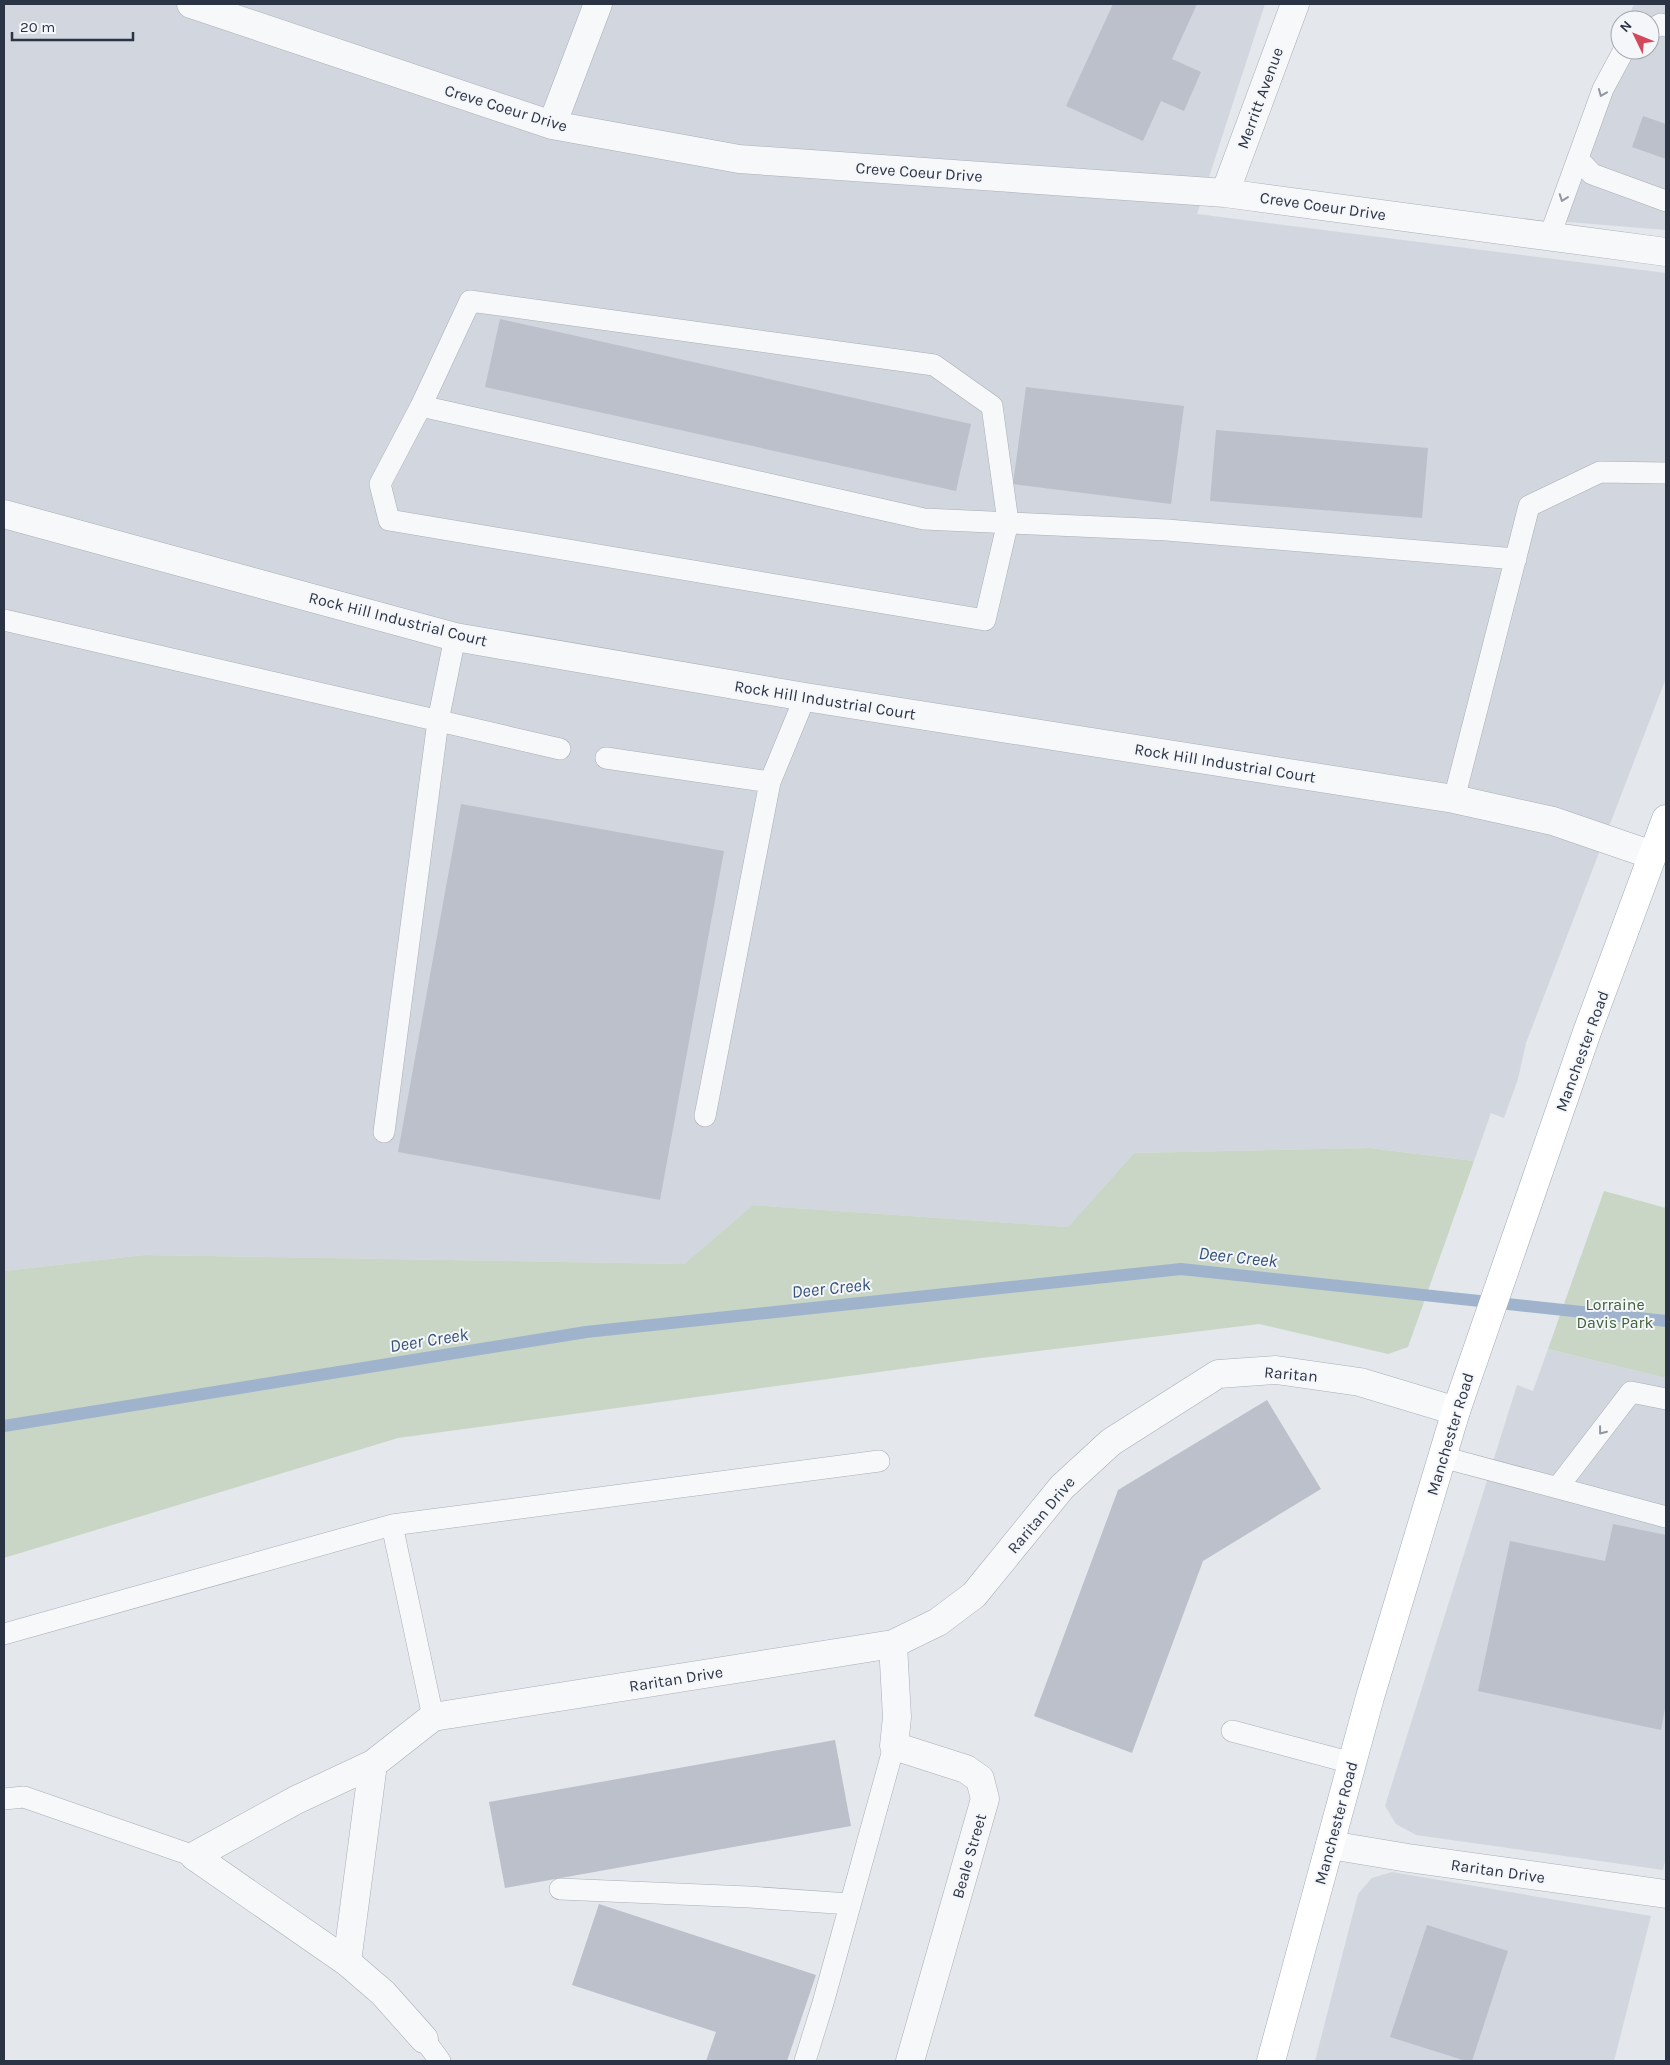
<svg xmlns="http://www.w3.org/2000/svg" width="1670" height="2065" viewBox="0 0 1670 2065" font-family="Karla,sans-serif">
<style>
.built{fill:#d2d6de}
.green{fill:#c9d6c5}
.lines{fill:none;stroke-linecap:round;stroke-linejoin:round}
.stream{stroke:#9fb4cc;stroke-width:12}
.building{fill:#bbc0ca}
.service-casing{stroke:#a9aeb7;stroke-width:22}
.minor-casing{stroke:#a9aeb7;stroke-width:29}
.primary-casing{stroke:#a3abb8;stroke-width:29}
.service{stroke:#f7f8fa;stroke-width:21}
.minor{stroke:#f7f8fa;stroke-width:28}
.primary{stroke:#fff;stroke-width:28}
.oneway{stroke:#9196a0}
.labels{text-anchor:middle;dominant-baseline:central;stroke-width:4;stroke-linejoin:round;paint-order:stroke}
.street-label{font-size:16px;fill:#2b3445;stroke:#f4f6f9}
.park-label{font-size:16px;fill:#3f6138;stroke:#f4f6f9}
.water-label{font-size:18px;font-style:italic;fill:#34527a;stroke:#f4f6f9}
</style>
<rect width="100%" height="100%" fill="#e4e7ec"/>
<!-- built -->
<path class="built" d="M 4,4 L 1265,4 L 1197,214 L 1666,273 L 1666,678 L 1526,1043 L 1518,1079 L 1504,1118 L 1491,1113 L 1474,1161 L 1369,1148 L 1134,1153 L 1068,1227 L 753,1205 L 684,1264 L 144,1255 L 4,1271 Z
M 1634,4 L 1666,4 L 1666,230 L 1544,220 L 1589,102 L 1620,35 L 1620,50 L 1650,50 L 1650,20 L 1627,20 Z
M 1548,1349 L 1666,1378 L 1666,1857 L 1663,1870 L 1416,1835 L 1396,1824 L 1385,1806 L 1517,1385 L 1533,1391 Z
M 1392,1872 L 1651,1916 L 1614,2061 L 1315,2061 L 1358,1894 L 1372,1878 Z"/>
<!-- green -->
<path class="green" d="M 1369,1148 L 1474,1161 L 1408,1347 L 1388,1354 L 1259,1324 L 981,1358 L 398,1438 L 4,1558 L 4,1271 L 144,1255 L 684,1264 L 753,1205 L 1068,1227 L 1134,1153 Z
M 1604,1191 L 1666,1208 L 1666,1378 L 1548,1349 Z"/>
<g class="lines">
<!-- stream -->
<path class="stream" d="M 4,1426 L 586,1332 L 1181,1269 L 1666,1321"/>
</g>
<!-- building -->
<path class="building" d="M 1113,4 L 1197,4 L 1172,59 L 1201,72 L 1184,111 L 1161,101 L 1143,141 L 1066,106 Z
M 1643,116 L 1666,124 L 1666,159 L 1632,147 Z
M 500,319 L 971,424 L 956,491 L 485,387 Z
M 1026,387 L 1184,406 L 1171,504 L 1013,484 Z
M 1216,430 L 1428,448 L 1422,518 L 1210,501 Z
M 461,804 L 724,851 L 660,1200 L 398,1152 Z
M 1267,1400 L 1321,1489 L 1203,1561 L 1132,1753 L 1034,1716 L 1118,1490 Z
M 1613,1524 L 1666,1535 L 1666,1703 L 1661,1730 L 1478,1691 L 1510,1541 L 1605,1561 Z
M 835,1740 L 851,1826 L 505,1888 L 489,1802 Z
M 599,1904 L 816,1975 L 787,2061 L 706,2061 L 716,2032 L 572,1985 Z
M 1427,1925 L 1508,1951 L 1472,2061 L 1466,2061 L 1390,2037 Z"/>
<g class="lines">
<defs>
<path id="service" d="M 1650,30 L 1661,24 L 1666,26
M 1578,159 L 1592,174 L 1666,201
M 1549,238 L 1603,89 L 1624,50
M 421,406 L 470,301 L 934,365 L 992,406 L 1008,522 L 985,620 L 389,520 L 380,484 L 421,406 L 924,519 L 1167,530 L 1516,559
M 4,620 L 560,749
M 606,758 L 770,782
M 1454,799 L 1529,506 L 1600,472 L 1666,473
M 705,1116 L 770,782 L 805,697
M 384,1132 L 438,721 L 455,637
M 1442,1457 L 1666,1517
M 1558,1487 L 1631,1392 L 1666,1399
M 4,1634 L 392,1525
M 433,1717 L 392,1525 L 879,1461
M 1232,1731 L 1352,1763
M 4,1799 L 24,1797 L 194,1856
M 560,1889 L 749,1897 L 850,1904
M 424,2039 L 440,2061
M 805,2061 L 823,2003 L 894,1746"/>
<path id="minor" d="M 191,4 L 552,125 L 739,159 L 1225,193 L 1666,252
M 552,125 L 598,4
M 1225,193 L 1295,4
M 4,514 L 455,637 L 805,697 L 1454,799 L 1553,821 L 1652,855
M 893,1644 L 897,1717 L 894,1746 L 966,1769 L 980,1779 L 985,1799 L 910,2061
M 373,1764 L 296,1800 L 194,1856 L 347,1962 L 383,1993 L 424,2039
M 1330,1845 L 1408,1858 L 1666,1894
M 347,1962 L 373,1764 L 433,1717 L 893,1644 L 938,1622 L 974,1595 L 1062,1487 L 1111,1442 L 1218,1374 L 1276,1370 L 1360,1382 L 1456,1411"/>
<path id="primary" d="M 1271,2061 L 1370,1697 L 1456,1411 L 1587,1032 L 1666,819"/>
</defs>
<!-- service casing -->
<use href="#service" class="service-casing"/>
<!-- minor casing -->
<use href="#minor" class="minor-casing"/>
<!-- primary casing -->
<use href="#primary" class="primary-casing"/>
<!-- service -->
<use href="#service" class="service"/>
<!-- minor -->
<use href="#minor" class="minor"/>
<!-- primary -->
<use href="#primary" class="primary"/>
</g>
<!-- one-way arrows -->
<defs><path id="oneway-chevron" d="M-2-3.5L2.5 0L-2 3.5" fill="none" stroke-width="1.6" stroke-linecap="round" stroke-linejoin="round" transform="scale(1.25)"/></defs>
<g class="oneway">
<use href="#oneway-chevron" transform="translate(1602 93) rotate(112)"/>
<use href="#oneway-chevron" transform="translate(1563 198) rotate(110)"/>
<use href="#oneway-chevron" transform="translate(1602 1431) rotate(128)"/>
</g>
<g class="labels">
<!-- street labels -->
<g class="street-label">
<text transform="translate(1260 98) rotate(-70)">Merritt Avenue</text>
<text transform="translate(506 108) rotate(17)">Creve Coeur Drive</text>
<text transform="translate(919 172) rotate(4)">Creve Coeur Drive</text>
<text transform="translate(1323 206) rotate(8)">Creve Coeur Drive</text>
<text transform="translate(398 619) rotate(14)">Rock Hill Industrial Court</text>
<text transform="translate(825 700) rotate(9)">Rock Hill Industrial Court</text>
<text transform="translate(1225 763) rotate(9)">Rock Hill Industrial Court</text>
<text transform="translate(1582 1051) rotate(-70)">Manchester Road</text>
<text transform="translate(1291 1374) rotate(5)">Raritan</text>
<text transform="translate(1450 1434) rotate(-73)">Manchester Road</text>
<text transform="translate(1041 1515) rotate(-50)">Raritan Drive</text>
<text transform="translate(676 1679) rotate(-9)">Raritan Drive</text>
<text transform="translate(1336 1823) rotate(-75)">Manchester Road</text>
<text transform="translate(969 1856) rotate(-74)">Beale Street</text>
<text transform="translate(1498 1871) rotate(8)">Raritan Drive</text>
</g>
<!-- park labels -->
<g class="park-label">
<text x="1615" y="1304">Lorraine<tspan x="1615" dy="18">Davis Park</tspan></text>
</g>
<!-- water labels -->
<g class="water-label">
<text transform="translate(1238 1257) rotate(6)">Deer Creek</text>
<text transform="translate(831 1288) rotate(-6)">Deer Creek</text>
<text transform="translate(429 1340) rotate(-9)">Deer Creek</text>
</g>
</g>
<!-- border -->
<rect width="1670" height="2065" fill="none" stroke="#2b3445" stroke-width="10"/>
<!-- north arrow -->
<g transform="translate(1635 35) rotate(313)"><circle r="24" fill="#f4f6f9" stroke="#a4a8b1"/>
<path d="M0-4L9 19L0 12L-9 19Z" fill="#d1495b"/>
<text y="-8" font-size="14" font-weight="bold" text-anchor="middle" fill="#2b3445">N</text>
</g>
<!-- scale -->
<path d="M12 32v8h121v-8" fill="none" stroke="#2b3445" stroke-width="2.5"/>
<text x="20" y="32" font-size="15" fill="#2b3445" stroke="#f4f6f9" stroke-width="4" paint-order="stroke">20 m</text>
</svg>
